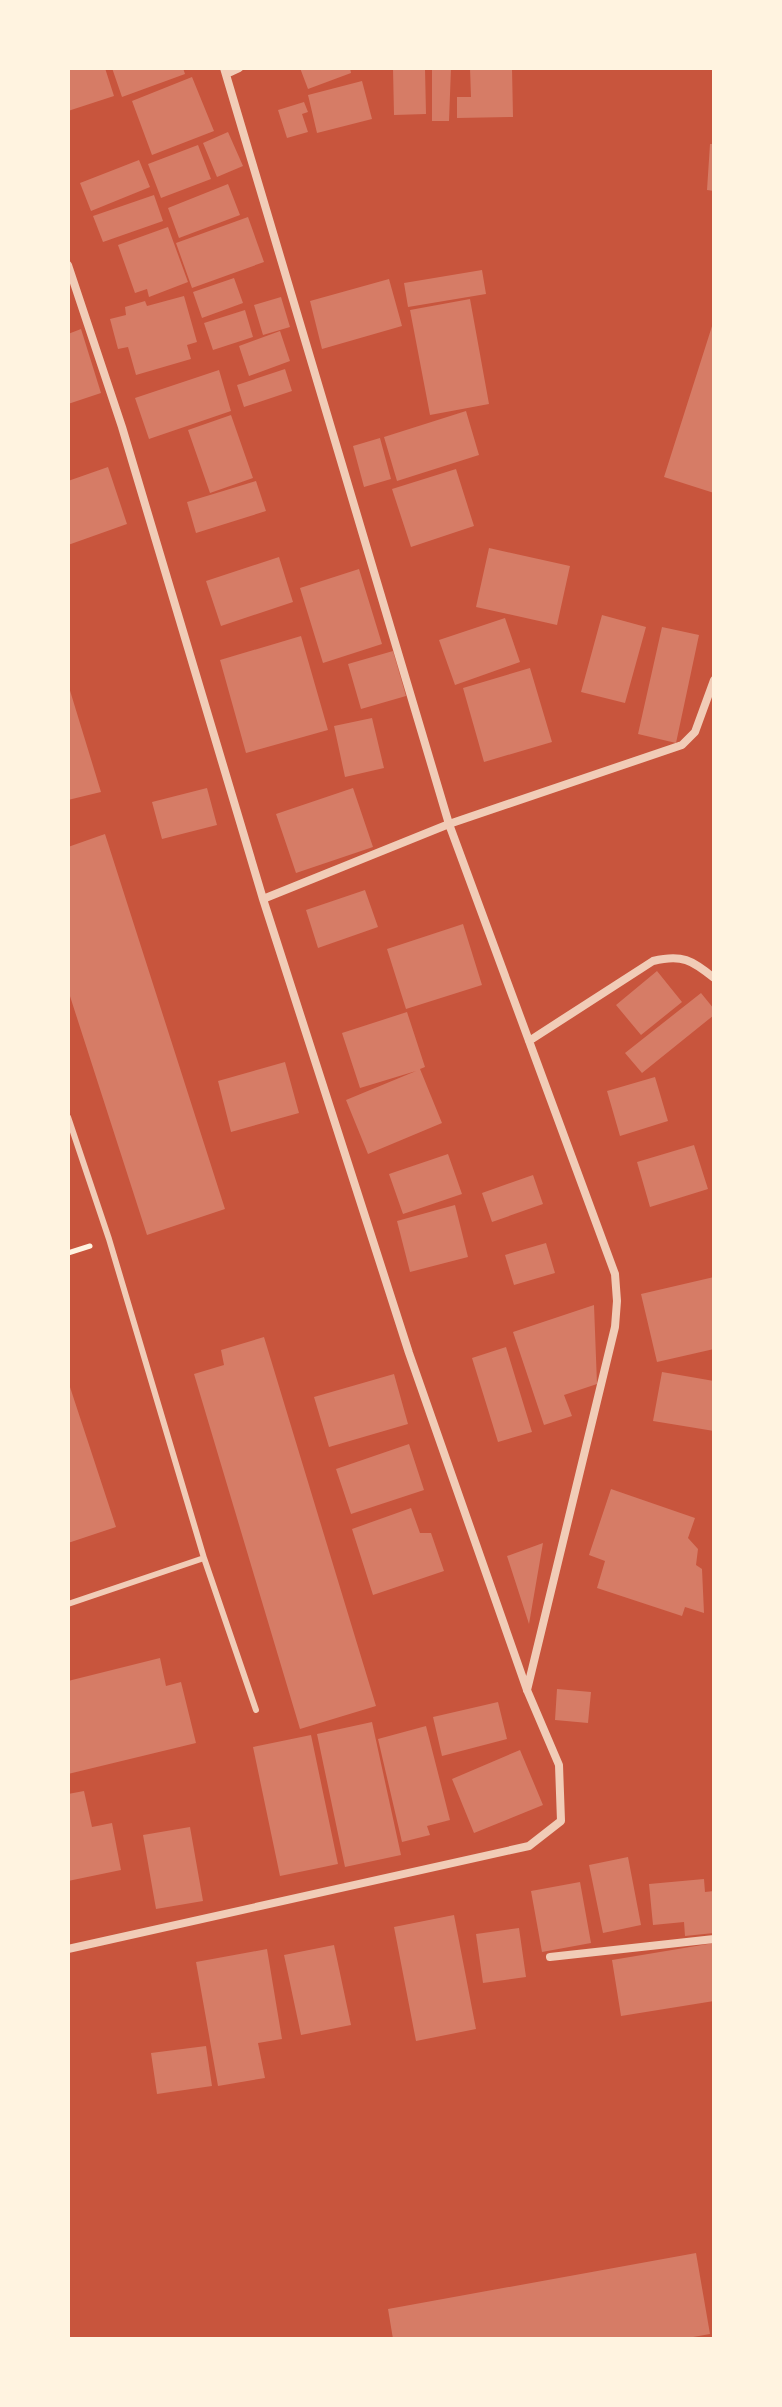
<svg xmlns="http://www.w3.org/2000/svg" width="782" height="2407" viewBox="0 0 782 2407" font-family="Cabin,sans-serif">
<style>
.building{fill:#d67c66}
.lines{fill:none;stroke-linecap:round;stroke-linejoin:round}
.path{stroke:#fff3e0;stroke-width:5}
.service{stroke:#f1ccb7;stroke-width:6}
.minor{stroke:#f1ccb7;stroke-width:8}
</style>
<rect width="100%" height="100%" fill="#c8553d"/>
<!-- building -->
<path class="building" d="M 68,68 L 105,68 L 114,96 L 68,111 Z
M 112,68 L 183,68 L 185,74 L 122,97 Z
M 300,68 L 350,68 L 351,73 L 308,89 Z
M 393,68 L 425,68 L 426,114 L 394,115 Z
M 432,68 L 451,68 L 449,121 L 432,121 Z
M 470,68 L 512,68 L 513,117 L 457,118 L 457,97 L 471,97 Z
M 192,77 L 214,131 L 152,155 L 132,101 Z
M 362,81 L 372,119 L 317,133 L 308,95 Z
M 304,102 L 308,112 L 302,114 L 308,132 L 287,138 L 278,110 Z
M 228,132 L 243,166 L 217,177 L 203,143 Z
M 710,144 L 714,144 L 714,191 L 707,190 Z
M 198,145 L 211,179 L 161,198 L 148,164 Z
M 139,160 L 150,187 L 91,211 L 80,183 Z
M 228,184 L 240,215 L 179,238 L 168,208 Z
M 154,195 L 163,221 L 103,242 L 93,216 Z
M 248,217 L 264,262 L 192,288 L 176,243 Z
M 168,227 L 188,282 L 149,297 L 147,289 L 135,293 L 118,245 Z
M 482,270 L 486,294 L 408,307 L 404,283 Z
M 234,278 L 243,303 L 202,318 L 193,292 Z
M 389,279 L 402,326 L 322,349 L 310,301 Z
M 184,296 L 197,342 L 187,345 L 191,359 L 136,375 L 128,347 L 118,349 L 110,319 L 126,315 L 125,307 L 145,301 L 147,306 Z
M 281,297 L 290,327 L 263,335 L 254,305 Z
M 470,299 L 489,404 L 430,415 L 410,310 Z
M 245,310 L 253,337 L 213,350 L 204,323 Z
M 713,323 L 714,323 L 714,493 L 664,477 Z
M 81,329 L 101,393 L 68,404 L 68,334 Z
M 280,331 L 290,361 L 249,376 L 239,346 Z
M 285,369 L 292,391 L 244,407 L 237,385 Z
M 219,370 L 231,411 L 149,439 L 135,398 Z
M 466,411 L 479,455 L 397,481 L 384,437 Z
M 231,415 L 253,478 L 210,493 L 188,430 Z
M 380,438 L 391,479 L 364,487 L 353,446 Z
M 108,467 L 127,524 L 68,545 L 68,481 Z
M 456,469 L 474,526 L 411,547 L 392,489 Z
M 256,481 L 266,511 L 196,533 L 187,502 Z
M 489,548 L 570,566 L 557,625 L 476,607 Z
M 279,557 L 293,602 L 221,626 L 206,581 Z
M 359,569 L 382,644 L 323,663 L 300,588 Z
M 602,615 L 646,627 L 625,703 L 581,692 Z
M 505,618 L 520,662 L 455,685 L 439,640 Z
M 662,627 L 699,635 L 676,743 L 638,734 Z
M 301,636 L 328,730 L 246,753 L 220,660 Z
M 393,651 L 406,696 L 361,709 L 348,664 Z
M 530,668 L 552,742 L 484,762 L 463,688 Z
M 68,684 L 101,792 L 68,800 Z
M 372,718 L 384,768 L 345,777 L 334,726 Z
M 207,788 L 217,825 L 162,839 L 152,802 Z
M 353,788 L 373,847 L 296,873 L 276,814 Z
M 105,834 L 225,1209 L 147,1235 L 68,990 L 68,847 Z
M 365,890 L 378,927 L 318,948 L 306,910 Z
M 463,924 L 482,985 L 406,1009 L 387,949 Z
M 657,971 L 682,1002 L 641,1035 L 616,1005 Z
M 701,993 L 714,1009 L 714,1015 L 642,1073 L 625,1053 Z
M 407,1012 L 425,1067 L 420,1069 L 442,1123 L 368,1154 L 346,1100 L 416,1071 L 360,1088 L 342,1033 Z
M 285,1062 L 299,1113 L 231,1132 L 218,1081 Z
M 655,1077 L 668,1121 L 620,1136 L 607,1091 Z
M 694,1145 L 708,1189 L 650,1207 L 637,1162 Z
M 448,1154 L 462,1194 L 403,1214 L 389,1174 Z
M 533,1175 L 543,1204 L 492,1222 L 482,1193 Z
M 455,1205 L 468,1257 L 410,1272 L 397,1221 Z
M 546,1243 L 555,1273 L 514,1285 L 505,1255 Z
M 714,1277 L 714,1349 L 657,1362 L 641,1294 Z
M 594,1305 L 597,1384 L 564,1395 L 572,1416 L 544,1425 L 513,1332 Z
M 264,1337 L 376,1706 L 300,1729 L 194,1374 L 224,1365 L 221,1350 Z
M 506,1347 L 532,1432 L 498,1442 L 472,1358 Z
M 662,1372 L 714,1381 L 714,1431 L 653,1421 Z
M 394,1374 L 408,1424 L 329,1447 L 314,1397 Z
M 68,1381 L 116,1527 L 68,1543 Z
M 409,1444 L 424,1490 L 351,1514 L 336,1469 Z
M 611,1489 L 695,1518 L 688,1538 L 698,1549 L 696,1565 L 702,1569 L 704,1613 L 685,1607 L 682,1616 L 597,1588 L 605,1561 L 589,1555 Z
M 411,1508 L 420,1533 L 431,1533 L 444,1571 L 373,1595 L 352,1529 Z
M 543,1543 L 529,1624 L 507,1556 Z
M 160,1658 L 166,1686 L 181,1682 L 196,1743 L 68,1774 L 68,1681 Z
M 557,1689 L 591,1692 L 588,1723 L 555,1720 Z
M 498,1702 L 507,1739 L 442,1756 L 433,1717 Z
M 372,1722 L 401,1855 L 345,1867 L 317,1734 Z
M 426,1726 L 450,1820 L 427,1826 L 430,1835 L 402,1842 L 378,1739 Z
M 311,1735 L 338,1864 L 280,1876 L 253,1747 Z
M 520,1750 L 543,1805 L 474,1833 L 452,1779 Z
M 84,1791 L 92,1827 L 112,1823 L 121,1870 L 68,1881 L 68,1794 Z
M 190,1827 L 203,1901 L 156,1909 L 143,1835 Z
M 628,1857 L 641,1925 L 603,1933 L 589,1865 Z
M 704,1879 L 705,1892 L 714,1891 L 714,1933 L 685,1936 L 684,1922 L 653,1925 L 649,1884 Z
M 580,1882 L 591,1943 L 542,1952 L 531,1891 Z
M 454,1915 L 476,2029 L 416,2041 L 394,1927 Z
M 519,1928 L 526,1977 L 483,1983 L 476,1934 Z
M 714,1943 L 714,2001 L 621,2016 L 612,1960 Z
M 334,1945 L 351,2025 L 301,2035 L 284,1955 Z
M 267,1949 L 282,2039 L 258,2043 L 265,2078 L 218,2086 L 196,1962 Z
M 206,2046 L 212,2086 L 157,2094 L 151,2053 Z
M 696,2253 L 710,2334 L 682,2339 L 393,2339 L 388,2309 Z"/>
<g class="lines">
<!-- path -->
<path class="path" d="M 68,1253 L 90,1246"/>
<!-- service -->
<path class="service" d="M 68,1117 L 109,1239 L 204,1558 L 256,1710
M 68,1604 L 204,1558"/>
<!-- minor -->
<path class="minor" d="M 224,68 L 449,824 L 615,1274 L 617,1301 L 615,1327 L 527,1690
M 226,74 L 239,68
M 68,265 L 122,427 L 263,899 L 409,1353 L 527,1690 L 559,1765 L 561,1821 L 529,1846 L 68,1949
M 263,899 L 449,824 L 682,745 L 695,732 L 714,680
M 529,1041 L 653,961 C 682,954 692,960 714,978
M 550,1957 L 714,1939"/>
</g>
<!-- border -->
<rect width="782" height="2407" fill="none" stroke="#fff3e0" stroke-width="140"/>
</svg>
